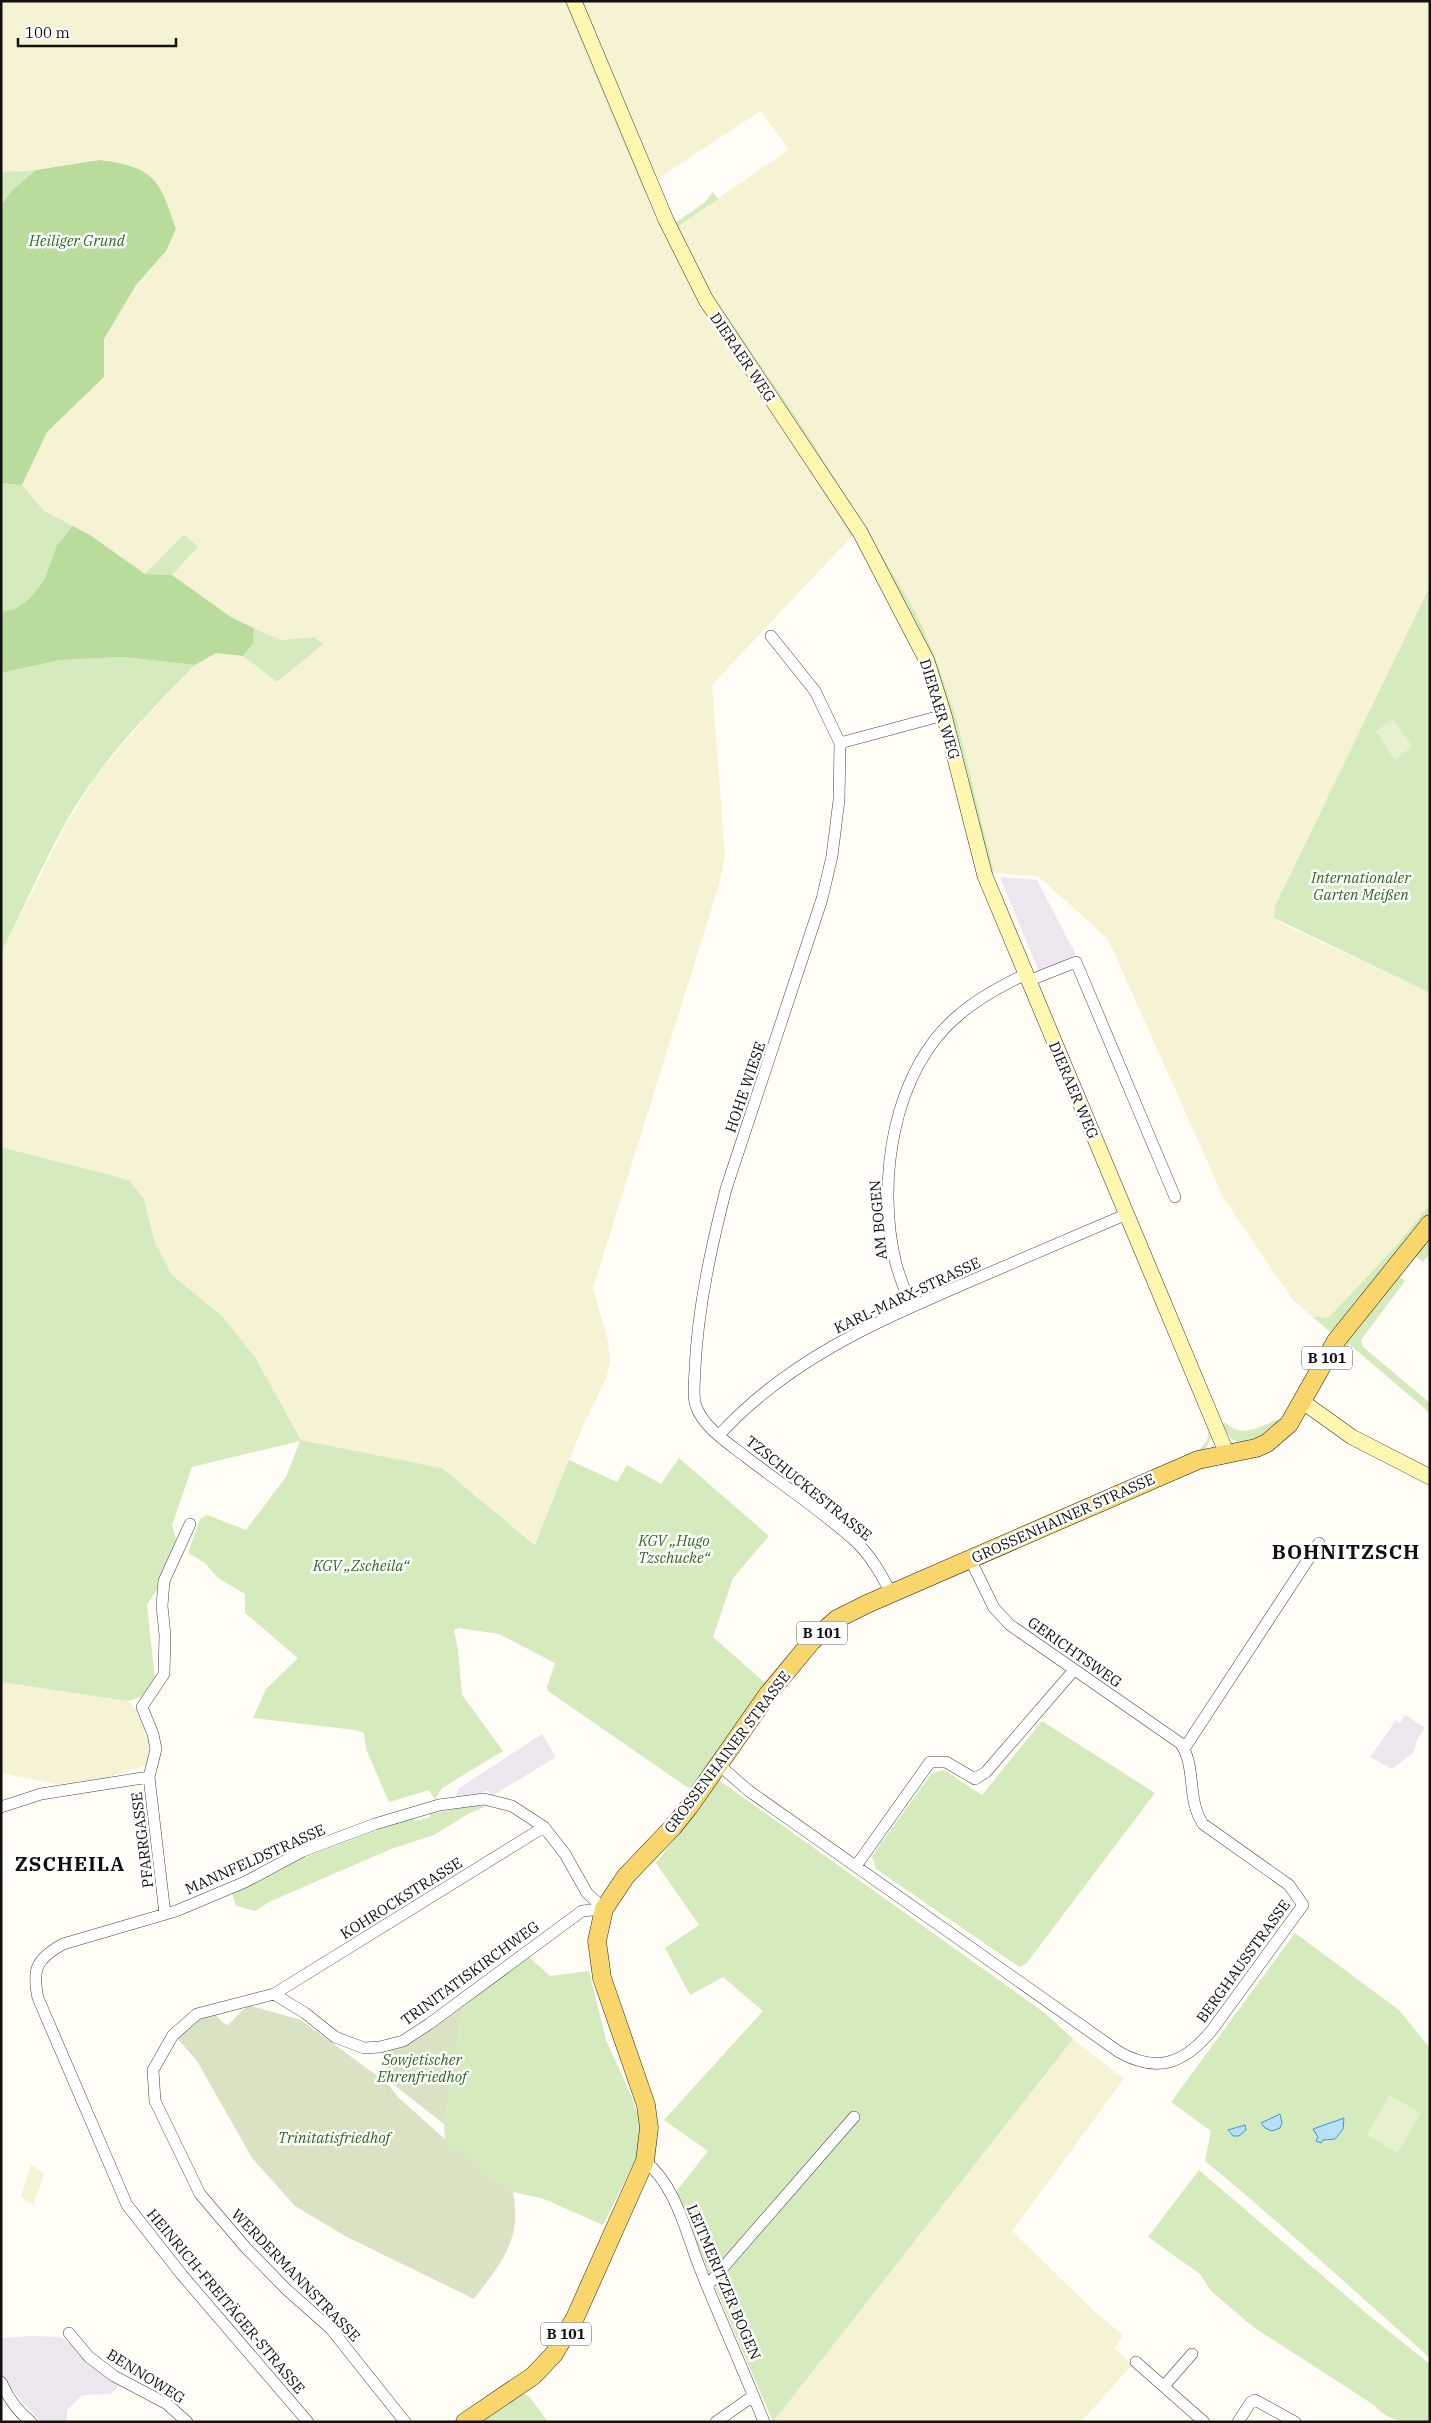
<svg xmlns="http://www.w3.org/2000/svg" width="1431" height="2423" viewBox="0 0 1431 2423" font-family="'IBM Plex Serif',serif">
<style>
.industrial{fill:#eee6ef}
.farmland{fill:#f6f3d4}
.green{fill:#d5ebbd}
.forest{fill:#b9dc9c}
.cemetery{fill:#d9e3c4}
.pitch{fill:#e6f2cf}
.water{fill:#b9e0f7;stroke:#3f96cf}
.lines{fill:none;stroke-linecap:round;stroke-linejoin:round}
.minor-casing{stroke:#444;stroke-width:12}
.secondary-casing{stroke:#333;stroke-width:16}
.primary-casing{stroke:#222;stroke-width:19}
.minor{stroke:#fff;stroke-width:11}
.secondary{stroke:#fff6b0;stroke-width:15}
.primary{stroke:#f9d66b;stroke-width:18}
.labels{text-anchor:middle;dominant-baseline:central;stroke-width:5;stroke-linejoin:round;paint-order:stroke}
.shield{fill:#fff;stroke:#585858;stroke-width:1}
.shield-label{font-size:14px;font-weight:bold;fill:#111}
.park-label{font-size:15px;font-style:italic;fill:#2f6b1f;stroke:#fff}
.street-label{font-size:15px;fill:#111;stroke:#fff}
.district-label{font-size:20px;font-weight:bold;letter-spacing:1px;fill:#111;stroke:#fff}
</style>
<rect width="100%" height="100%" fill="#fffdf5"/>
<!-- industrial -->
<path class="industrial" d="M 1000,877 L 1037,880 L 1076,955 L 1039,972 Z
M 1405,1715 L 1425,1728 L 1418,1738 L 1413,1753 L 1392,1769 L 1370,1757 L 1396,1720 L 1400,1723 Z
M 542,1734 L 556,1757 L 492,1796 L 487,1790 L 478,1795 L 456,1797 L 458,1789 Z
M 31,2336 L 61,2337 L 120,2384 L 112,2394 L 82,2395 L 67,2410 L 67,2422 L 41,2422 L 7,2384 L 1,2372 L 1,2338 Z"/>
<!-- farmland -->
<path class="farmland" d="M 1,1 L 564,1 L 641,184 L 686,278 L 835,508 L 851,537 L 712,685 L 725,856 L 719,885 L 593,1288 L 608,1341 L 610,1360 L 606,1379 L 582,1428 L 536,1545 L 442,1468 L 301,1440 L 255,1357 L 222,1316 L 172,1275 L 155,1243 L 144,1199 L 129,1180 L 1,1147 L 1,954 L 66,825 L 96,776 L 144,719 L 195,665 L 216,653 L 243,656 L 277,682 L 314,637 L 281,640 L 231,617 L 172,575 L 198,548 L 184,534 L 145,574 L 90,535 L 44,511 L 22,485 L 47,432 L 104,377 L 104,339 L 136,285 L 166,251 L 176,229 L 157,184 L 99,160 L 36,170 L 1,172 Z
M 581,1 L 1430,1 L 1430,586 L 1275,906 L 1274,918 L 1285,925 L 1430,993 L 1430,1204 L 1395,1247 L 1328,1318 L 1312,1316 L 1293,1300 L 1224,1199 L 1108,939 L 1038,876 L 994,873 L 957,720 L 939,667 L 923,628 L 895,578 L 794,414 L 713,296 L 682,235 L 679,227 L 683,222 L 789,150 L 761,111 L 658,178 L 653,170 Z
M 4,1681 L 128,1701 L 140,1713 L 145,1737 L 151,1742 L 151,1757 L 148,1765 L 103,1779 L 57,1784 L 1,1773 L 1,1682 Z
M 1073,2039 L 1124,2079 L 1012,2231 L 1093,2310 L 1123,2335 L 1114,2348 L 1131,2363 L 1131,2366 L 1081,2422 L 773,2422 Z
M 31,2164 L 44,2174 L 33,2205 L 21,2196 Z"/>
<!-- green -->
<path class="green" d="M 564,1 L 568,1 L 645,182 L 854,535 L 851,537 L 835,508 L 686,278 L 641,184 Z
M 36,170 L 11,191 L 1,206 L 1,172 Z
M 713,192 L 718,199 L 681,224 L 679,227 L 682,235 L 713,296 L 794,414 L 851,504 L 911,604 L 923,628 L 939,667 L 957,720 L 994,873 L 985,872 L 934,667 L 717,310 L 675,223 L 704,203 Z
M 1,483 L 22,485 L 44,511 L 73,526 L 57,545 L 44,580 L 30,598 L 15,609 L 1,611 Z
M 184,534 L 198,547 L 172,575 L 145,574 Z
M 1430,586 L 1430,993 L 1274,918 L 1275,906 Z
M 254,628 L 281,640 L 314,637 L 323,644 L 277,682 L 243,656 L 253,644 Z
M 123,657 L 195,665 C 161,700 125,736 96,776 C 57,828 30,896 1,954 L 1,673 L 60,660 Z
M 1,1147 L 129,1180 L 144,1199 L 155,1243 L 172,1275 L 222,1316 L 255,1357 L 301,1440 L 442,1468 L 535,1545 L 569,1460 L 617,1482 L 627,1465 L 661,1484 L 679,1458 L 769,1536 L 733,1578 L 713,1637 L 765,1683 L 745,1715 L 692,1788 L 687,1787 L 548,1691 L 547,1687 L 555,1663 L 499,1634 L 459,1628 L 454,1630 L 458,1650 L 462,1695 L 503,1751 L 442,1788 L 435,1800 L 429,1790 L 389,1802 L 366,1749 L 364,1733 L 355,1730 L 253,1718 L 266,1689 L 298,1658 L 245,1613 L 245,1594 L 218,1578 L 205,1563 L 188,1553 L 200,1519 L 207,1515 L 246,1530 L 286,1477 L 300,1441 L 192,1467 L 172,1525 L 180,1553 L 147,1605 L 155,1680 L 141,1697 L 128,1701 L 1,1682 Z
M 1430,1204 L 1430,1212 L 1331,1333 L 1312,1316 L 1328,1318 L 1395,1247 Z
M 1430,1233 L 1430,1254 L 1423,1262 L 1415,1256 Z
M 1398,1276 L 1405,1281 L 1361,1340 L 1363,1347 L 1430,1403 L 1430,1413 L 1349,1344 L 1329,1372 L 1326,1371 L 1341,1345 Z
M 1277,1420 L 1279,1421 C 1271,1431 1252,1447 1238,1442 C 1230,1440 1226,1431 1222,1425 L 1225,1422 C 1241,1439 1258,1427 1277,1420 Z
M 1209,1430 L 1211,1439 L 1204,1451 L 1142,1478 L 1141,1475 L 1200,1449 L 1207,1441 Z
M 1042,1721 L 1155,1793 L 1026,1964 L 1019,1967 L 876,1869 L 872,1856 L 931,1774 L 944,1770 L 982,1795 Z
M 719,1780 L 1045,2013 L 1073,2039 L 773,2422 L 675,2193 L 708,2151 L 664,2120 L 763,2011 L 723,1977 L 690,1995 L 665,1948 L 699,1925 L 656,1863 Z
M 469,1806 L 487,1806 L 468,1814 L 434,1835 L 391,1849 L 269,1902 L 255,1911 L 236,1906 L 232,1893 L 295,1861 L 399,1822 L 413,1818 L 415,1821 L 430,1817 L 430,1814 Z
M 1295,1933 L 1399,2010 L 1430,2048 L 1430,2358 C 1355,2292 1282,2224 1205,2161 L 1211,2131 L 1171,2102 Z
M 528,1956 L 550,1976 L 589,1971 L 606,2040 L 631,2095 L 640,2121 L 638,2155 L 603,2225 L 544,2199 L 513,2192 L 486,2177 L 445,2140 L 444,2124 L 463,2007 Z
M 1199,2170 L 1372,2318 L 1430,2364 L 1430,2422 C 1406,2422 1389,2423 1374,2405 L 1252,2326 L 1211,2291 L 1200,2274 L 1148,2237 Z
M 524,2394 L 529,2396 L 548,2422 L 482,2422 Z"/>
<!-- forest -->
<path class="forest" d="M 99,160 C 153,167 159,177 176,229 L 166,251 L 136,285 L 104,339 L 104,377 L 47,432 L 22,485 L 1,483 L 1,206 L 11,191 L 36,170 Z
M 73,526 L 90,535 L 145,574 L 172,575 L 231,617 L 254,628 L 253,644 L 243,656 L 216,653 L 195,665 L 123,657 L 60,660 L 1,673 L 1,611 L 15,609 L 30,598 L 44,580 L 57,545 Z"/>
<!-- cemetery -->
<path class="cemetery" d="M 248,2005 L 301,2020 L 387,2083 L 399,2098 L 486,2176 L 513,2192 C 522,2241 502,2261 474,2299 L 345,2236 L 295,2206 L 252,2158 L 197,2061 L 177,2038 L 199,2018 L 216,2015 L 223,2023 L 228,2025 Z
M 463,2007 L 444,2124 L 380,2074 L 383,2050 L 432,2029 Z"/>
<!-- pitch -->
<path class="pitch" d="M 1393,719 L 1412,746 L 1395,761 L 1376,731 Z
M 1389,2095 L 1421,2113 L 1398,2153 L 1367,2135 Z"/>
<!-- water -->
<path class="water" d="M 1280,2114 L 1282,2123 L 1280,2128 L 1272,2131 L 1265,2128 L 1261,2123 Z
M 1344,2118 L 1343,2129 L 1335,2139 L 1323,2140 L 1321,2143 L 1316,2141 L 1318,2137 L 1313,2129 Z
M 1245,2125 L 1246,2130 L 1239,2136 L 1233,2136 L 1228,2130 Z"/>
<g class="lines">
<defs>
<path id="minor" d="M 771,636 L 815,691 L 840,743 L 839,800 L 832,856 L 822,899 L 726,1189 C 711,1248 698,1307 695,1368 C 695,1380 692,1395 696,1406 C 703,1427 729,1444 746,1457 C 781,1484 822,1511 854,1540 C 870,1554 881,1574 891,1593
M 840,743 L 944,715
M 1028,981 L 1076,962 L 1175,1197
M 911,1307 C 906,1293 900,1278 896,1264 C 876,1183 892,1069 960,1014 C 980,997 1001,986 1024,975
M 719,1435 C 789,1359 874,1323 966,1283 C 1020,1260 1074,1237 1127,1214
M 1184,1749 L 1319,1543
M 719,1765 L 749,1791 L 1119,2052 C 1158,2074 1185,2063 1212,2030 L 1303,1905 L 1289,1885 L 1203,1824 C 1186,1799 1197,1765 1180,1743 L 1010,1625 L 994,1608 L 970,1559
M 1,1807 L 41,1794 L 149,1777
M 856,1866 L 930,1762 L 946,1762 L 975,1779 L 986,1772 L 1074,1670
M 165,1914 L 149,1777 L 156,1749 L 153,1734 L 142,1707 L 164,1674 L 165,1635 L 162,1606 L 164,1581 L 190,1524
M 274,1994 L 305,2013 L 335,2037 L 364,2048 L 380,2047 L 403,2041 L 429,2024 L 582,1911 L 604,1909
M 645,2161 C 677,2187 686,2234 701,2271 C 721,2321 744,2371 764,2422
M 707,2286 L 854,2117
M 69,2333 L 89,2357 L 114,2376 L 167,2404 L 187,2422
M 1136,2362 L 1204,2422
M 1,2382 C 8,2398 17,2411 31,2422
M 1164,2386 L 1192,2354
M 308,2422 L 182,2275 L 127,2205 L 38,1998 C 32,1969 36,1959 63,1944 L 176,1911 L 245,1882 L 303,1851 L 375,1824 L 439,1805 L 484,1799 L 512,1806 L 544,1827 L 565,1854 L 587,1893 L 604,1909
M 405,2422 L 331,2329 L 286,2289 L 246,2248 L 200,2194 L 155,2101 L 153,2070 L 173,2035 L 197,2014 L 274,1994 L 544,1827
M 716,2422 L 753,2396
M 1238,2422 L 1251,2402 L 1255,2400 L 1295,2422"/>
<path id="secondary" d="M 574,1 L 666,220 L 706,300 L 860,532 L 927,661 L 944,715 L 985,876 L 1227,1454
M 1303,1402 L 1352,1437 L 1430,1477"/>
<path id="primary" d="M 465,2422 L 533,2376 L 554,2354 L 575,2318 L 645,2161 L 649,2128 L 646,2105 L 602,1978 L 597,1941 L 604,1909 L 626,1876 L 673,1827 L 689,1807 L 768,1694 L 812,1641 L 837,1619 L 867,1604 L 1198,1460 L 1256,1448 L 1267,1443 L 1289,1424 L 1336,1341 L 1430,1224"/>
</defs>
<!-- minor casing -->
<use href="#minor" class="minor-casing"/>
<!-- secondary casing -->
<use href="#secondary" class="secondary-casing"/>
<!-- primary casing -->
<use href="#primary" class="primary-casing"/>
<!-- minor -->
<use href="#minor" class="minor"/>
<!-- secondary -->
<use href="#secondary" class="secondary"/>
<!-- primary -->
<use href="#primary" class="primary"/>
</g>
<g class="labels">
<!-- shield labels -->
<g class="shield">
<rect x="1302" y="1346.5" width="50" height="23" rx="4"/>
<rect x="797" y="1621.5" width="50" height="23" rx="4"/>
<rect x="541" y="2322.5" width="50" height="23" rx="4"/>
</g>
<g class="shield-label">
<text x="1327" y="1358">B 101</text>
<text x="822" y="1633">B 101</text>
<text x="566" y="2334">B 101</text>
</g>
<!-- park labels -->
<g class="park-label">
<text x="77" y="240">Heiliger Grund</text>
<text x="1361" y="877">Internationaler<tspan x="1361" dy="17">Garten Meißen</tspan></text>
<text x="674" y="1540">KGV „Hugo<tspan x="674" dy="17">Tzschucke“</tspan></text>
<text x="361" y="1565">KGV „Zscheila“</text>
<text x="422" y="2059">Sowjetischer<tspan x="422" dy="17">Ehrenfriedhof</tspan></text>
<text x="334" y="2137">Trinitatisfriedhof</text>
</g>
<!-- street labels -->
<g class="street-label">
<text transform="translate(743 357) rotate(56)">DIERAER WEG</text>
<text transform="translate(940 709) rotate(73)">DIERAER WEG</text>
<text transform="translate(745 1087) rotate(-71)">HOHE WIESE</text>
<text transform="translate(1074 1090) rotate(67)">DIERAER WEG</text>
<text transform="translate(878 1220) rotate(-95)">AM BOGEN</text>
<text transform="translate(907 1295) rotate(-25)">KARL-MARX-STRASSE</text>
<text transform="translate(809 1488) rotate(39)">TZSCHUCKESTRASSE</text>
<text transform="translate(1063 1518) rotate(-24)">GROSSENHAINER STRASSE</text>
<text transform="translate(1075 1652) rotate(35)">GERICHTSWEG</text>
<text transform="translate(727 1752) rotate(-53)">GROSSENHAINER STRASSE</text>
<text transform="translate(142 1840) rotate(-97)">PFARRGASSE</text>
<text transform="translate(255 1859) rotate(-24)">MANNFELDSTRASSE</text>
<text transform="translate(401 1898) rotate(-32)">KOHROCKSTRASSE</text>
<text transform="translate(1243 1961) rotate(-54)">BERGHAUSSTRASSE</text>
<text transform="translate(470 1973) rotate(-36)">TRINITATISKIRCHWEG</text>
<text transform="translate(296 2275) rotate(46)">WERDERMANNSTRASSE</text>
<text transform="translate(724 2282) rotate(67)">LEITMERITZER BOGEN</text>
<text transform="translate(226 2301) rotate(50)">HEINRICH-FREITÄGER-STRASSE</text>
<text transform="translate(146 2376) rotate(32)">BENNOWEG</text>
</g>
<!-- district labels -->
<g class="district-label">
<text x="1346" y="1551">BOHNITZSCH</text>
<text x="70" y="1863">ZSCHEILA</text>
</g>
</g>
<!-- border -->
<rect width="1431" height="2423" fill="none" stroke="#111111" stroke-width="5"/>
<!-- scale -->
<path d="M18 38v8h158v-8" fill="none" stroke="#111111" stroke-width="2.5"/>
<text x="25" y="38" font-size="15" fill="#111111" stroke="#ffffff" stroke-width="4" paint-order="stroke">100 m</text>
</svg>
